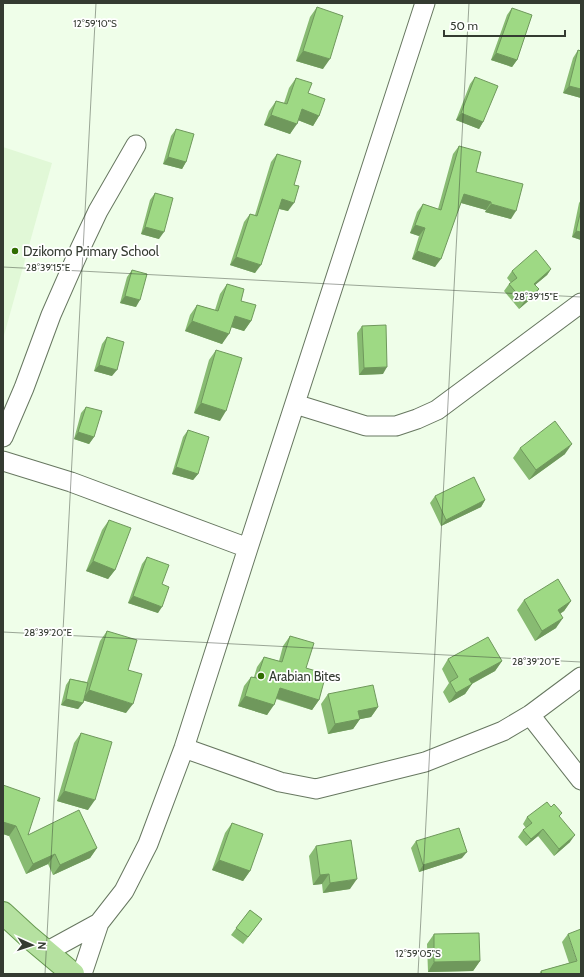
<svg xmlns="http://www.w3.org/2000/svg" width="584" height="977" viewBox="0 0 584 977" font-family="Cabin,sans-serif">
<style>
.built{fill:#e1f8d7}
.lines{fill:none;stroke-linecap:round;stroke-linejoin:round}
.minor-casing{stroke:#677760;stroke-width:21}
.major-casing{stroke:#679a50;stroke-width:24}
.minor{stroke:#fff;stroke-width:19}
.major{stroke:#b5e1a0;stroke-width:22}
.wall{fill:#88bb72}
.shaded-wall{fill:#6f985c}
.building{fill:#9ed984;stroke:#6f985c}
.ticks{fill:none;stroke:#343b31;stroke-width:1;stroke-opacity:0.45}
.poi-dot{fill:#306d00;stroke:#fff;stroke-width:1.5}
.labels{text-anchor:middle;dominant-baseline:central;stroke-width:3.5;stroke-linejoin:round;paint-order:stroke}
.poi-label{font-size:13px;fill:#343b31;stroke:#fff;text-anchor:start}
.ticks-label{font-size:10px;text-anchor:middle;fill:#343b31;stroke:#fff;stroke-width:3.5;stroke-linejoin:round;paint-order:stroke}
</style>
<rect width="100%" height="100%" fill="#effee9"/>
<!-- built -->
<path class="built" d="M 3,147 L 52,163 L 3,339 Z"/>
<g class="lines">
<defs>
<path id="minor" d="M 295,404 L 366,426 L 396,426 L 417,419 L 437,410 L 581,303
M 3,437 L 24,388 L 51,315 L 80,249 L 98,211 L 136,145
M 3,461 L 71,482 L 248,548
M 530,715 L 581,780
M 184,748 L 280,782 L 316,789 L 425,762 L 503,731 L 530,715 L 581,677
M 46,952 L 99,923
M 82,974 L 99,923 L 124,891 L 148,844 L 184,748 L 248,548 L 425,3"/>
<path id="major" d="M 3,913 L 29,937 L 73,974"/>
</defs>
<!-- minor casing -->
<use href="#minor" class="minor-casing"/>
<!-- major casing -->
<use href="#major" class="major-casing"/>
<!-- minor -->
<use href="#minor" class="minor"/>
<!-- major -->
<use href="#major" class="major"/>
</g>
<!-- wall -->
<path class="wall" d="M 317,7 L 323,69 L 296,61 L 310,17 Z
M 512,8 L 517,60 L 512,67 L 491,60 L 507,15 Z
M 578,50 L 581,51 L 581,98 L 563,93 L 573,58 Z
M 475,77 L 483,122 L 479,129 L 456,120 L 470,84 Z
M 296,78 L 308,93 L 319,116 L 313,126 L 298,120 L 290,134 L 264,125 L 269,111 L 276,101 L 284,103 L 289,88 Z
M 176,129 L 186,162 L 182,169 L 163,164 L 171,136 Z
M 459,146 L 476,172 L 511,219 L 485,212 L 486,210 L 461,203 L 435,267 L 412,259 L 419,236 L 410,233 L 417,212 L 423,204 L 438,209 L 453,154 Z
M 277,154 L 294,185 L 288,211 L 279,209 L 255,273 L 230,265 L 244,222 L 250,214 L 255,215 L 271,162 Z
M 155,193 L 159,239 L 141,234 L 150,200 Z
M 581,200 L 581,240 L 572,237 L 579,203 Z
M 551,269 L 547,275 L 535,285 L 539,289 L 534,296 L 519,309 L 504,291 L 509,284 L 511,283 L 507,278 L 512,271 Z
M 132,270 L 136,307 L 120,303 L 127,277 Z
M 227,284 L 241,301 L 251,321 L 244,331 L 231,327 L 222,344 L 185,331 L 190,315 L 197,305 L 215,310 L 220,294 Z
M 362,326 L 383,374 L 359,375 L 357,333 Z
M 107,337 L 112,376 L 94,371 L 102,344 Z
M 216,350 L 220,421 L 194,413 L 209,360 Z
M 86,407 L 94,437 L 89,444 L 74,439 L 81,413 Z
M 188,430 L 198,474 L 193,480 L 172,474 L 183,437 Z
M 520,448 L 565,454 L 529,480 L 513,458 Z
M 435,496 L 485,500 L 481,507 L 441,526 L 430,503 Z
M 109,520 L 115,570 L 108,579 L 86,571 L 102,530 Z
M 147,557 L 162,584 L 158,613 L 128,603 L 142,564 Z
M 524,600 L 571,601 L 564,611 L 560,614 L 556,628 L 535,641 L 517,610 Z
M 107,631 L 128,670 L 126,713 L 83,700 L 83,703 L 78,709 L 61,705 L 66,685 L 70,679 L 87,682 L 100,641 Z
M 290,636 L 306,668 L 319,700 L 312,710 L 276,699 L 267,715 L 238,706 L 244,686 L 251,677 L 254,677 L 257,667 L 264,657 L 279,661 L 283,646 Z
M 448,659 L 502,661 L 495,671 L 472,684 L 465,694 L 449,703 L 443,692 L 449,683 L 442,669 Z
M 328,694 L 378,707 L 371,717 L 360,719 L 353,729 L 328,734 L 321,704 Z
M 81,733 L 88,810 L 57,801 L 74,743 Z
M 3,785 L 28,835 L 97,848 L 90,858 L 53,875 L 48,864 L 26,874 L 9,836 L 3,834 Z
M 551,807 L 562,813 L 559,817 L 570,842 L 554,856 L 538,836 L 526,846 L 518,837 L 523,830 L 526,828 L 523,824 L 527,817 Z
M 232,823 L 250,871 L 243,881 L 212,870 L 225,833 Z
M 416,841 L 462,858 L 419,872 L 411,848 Z
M 316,846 L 350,889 L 323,893 L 322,884 L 313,885 L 309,856 Z
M 250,910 L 262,919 L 243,944 L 231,935 Z
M 434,934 L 480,961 L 473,971 L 428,972 L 427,944 Z
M 568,934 L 581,974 L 539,974 L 541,971 L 569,963 L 562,942 Z"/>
<!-- shaded-wall -->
<path class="shaded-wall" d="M 303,51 L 330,59 L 323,69 L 296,61 Z
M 496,53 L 517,60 L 512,67 L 491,60 Z
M 569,86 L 581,89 L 581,98 L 563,93 Z
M 302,109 L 319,116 L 313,126 L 295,119 Z
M 461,113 L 483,122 L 479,129 L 456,120 Z
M 271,115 L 297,124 L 290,134 L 264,125 Z
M 168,157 L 186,162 L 182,169 L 163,164 Z
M 464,194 L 491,202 L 486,210 L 458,202 Z
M 282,199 L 294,203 L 288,211 L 276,208 Z
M 491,204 L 516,211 L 511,219 L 485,212 Z
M 415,225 L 425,228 L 419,236 L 410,233 Z
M 145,227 L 164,232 L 159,239 L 141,234 Z
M 576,231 L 581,232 L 581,240 L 572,237 Z
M 417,251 L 441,259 L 435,267 L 412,259 Z
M 236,257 L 261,265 L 255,273 L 230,265 Z
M 551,269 L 547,275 L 529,290 L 534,284 Z
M 539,289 L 534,296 L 519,309 L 524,302 Z
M 125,296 L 140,300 L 136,307 L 120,303 Z
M 235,316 L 251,321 L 244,331 L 228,326 Z
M 192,321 L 229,334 L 222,344 L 185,331 Z
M 99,365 L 117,370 L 112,376 L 94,371 Z
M 387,367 L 383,374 L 359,375 L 364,368 Z
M 201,403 L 226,411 L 220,421 L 194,413 Z
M 78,432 L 94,437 L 89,444 L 74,439 Z
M 572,444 L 565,454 L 529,480 L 536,470 Z
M 176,467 L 198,474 L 193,480 L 172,474 Z
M 485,500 L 481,507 L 441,526 L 446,520 Z
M 93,561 L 115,570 L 108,579 L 86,571 Z
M 133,596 L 162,607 L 158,613 L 128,603 Z
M 571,601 L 564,611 L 551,619 L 558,610 Z
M 563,618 L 556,628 L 535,641 L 542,631 Z
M 502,661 L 495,671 L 462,689 L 469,679 Z
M 472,684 L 465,694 L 449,703 L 456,693 Z
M 280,688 L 319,700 L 312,710 L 273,697 Z
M 89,690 L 133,704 L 126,713 L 82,700 Z
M 245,696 L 274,705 L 267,715 L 238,706 Z
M 66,699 L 83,703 L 78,709 L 61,705 Z
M 378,707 L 371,717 L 351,721 L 358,711 Z
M 360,719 L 353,729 L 328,734 L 335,724 Z
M 64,791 L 95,800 L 88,810 L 57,801 Z
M 3,822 L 16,826 L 9,836 L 3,834 Z
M 543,829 L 538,836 L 526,846 L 531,839 Z
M 575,835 L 570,842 L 554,856 L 559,849 Z
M 97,848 L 90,858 L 53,875 L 60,865 Z
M 467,852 L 462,858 L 419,872 L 423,865 Z
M 55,854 L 48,864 L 26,874 L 33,864 Z
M 219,860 L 250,871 L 243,881 L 212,870 Z
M 329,874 L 322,884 L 313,885 L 320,875 Z
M 357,879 L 350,889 L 323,893 L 330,883 Z
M 480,961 L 473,971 L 428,972 L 434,962 Z"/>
<!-- building -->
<path class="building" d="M 317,7 L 343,16 L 330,59 L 303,51 Z
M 512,8 L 532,15 L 517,60 L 496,53 Z
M 578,50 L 581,51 L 581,89 L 569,86 Z
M 475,77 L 498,86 L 483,122 L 461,113 Z
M 296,78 L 312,83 L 308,93 L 325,99 L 319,116 L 302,109 L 297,124 L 271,115 L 276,101 L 287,104 Z
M 176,129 L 194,134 L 186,162 L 168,157 Z
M 459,146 L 481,152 L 476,172 L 523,184 L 516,211 L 491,204 L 491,202 L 464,194 L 441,259 L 417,251 L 425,228 L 415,225 L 423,204 L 441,210 Z
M 277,154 L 301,161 L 294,185 L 299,186 L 294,203 L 282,199 L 261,265 L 236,257 L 250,214 L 257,216 Z
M 155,193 L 173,198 L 164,232 L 145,227 Z
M 581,210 L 581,232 L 576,231 Z
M 536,250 L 551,269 L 534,284 L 539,289 L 524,302 L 509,284 L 517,278 L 512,271 Z
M 132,270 L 147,274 L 140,300 L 125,296 Z
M 227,284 L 244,289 L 241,301 L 256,305 L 251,321 L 235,316 L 229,334 L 192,321 L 197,305 L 218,311 Z
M 386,325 L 387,367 L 364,368 L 362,326 Z
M 107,337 L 124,342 L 117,370 L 99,365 Z
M 216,350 L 242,358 L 226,411 L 201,403 Z
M 86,407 L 102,411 L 94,437 L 78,432 Z
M 555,421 L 572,444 L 536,470 L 520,448 Z
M 188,430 L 209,437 L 198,474 L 176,467 Z
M 474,477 L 485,500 L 446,520 L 435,496 Z
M 109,520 L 131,528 L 115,570 L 93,561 Z
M 147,557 L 169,565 L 162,584 L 169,587 L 162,607 L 133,596 Z
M 558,579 L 571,601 L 558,610 L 563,618 L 542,631 L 524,600 Z
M 107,631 L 137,640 L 128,670 L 142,674 L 133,704 L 89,690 Z
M 290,636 L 314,643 L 306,668 L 326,674 L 319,700 L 280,688 L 274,705 L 245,696 L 251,677 L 257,678 L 264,657 L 282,662 Z
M 488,637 L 502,661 L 469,679 L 472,684 L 456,693 L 450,682 L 458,677 L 448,659 Z
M 70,679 L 88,683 L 83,703 L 66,699 Z
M 373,685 L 378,707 L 358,711 L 360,719 L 335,724 L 328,694 Z
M 81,733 L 112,742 L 95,800 L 64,791 Z
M 3,785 L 40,798 L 28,835 L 79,810 L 97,848 L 60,865 L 55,854 L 33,864 L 16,826 L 3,822 Z
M 547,802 L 551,807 L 554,804 L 562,813 L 559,816 L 575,835 L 559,849 L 543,829 L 531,839 L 523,830 L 532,823 L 527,817 Z
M 232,823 L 263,834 L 250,871 L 219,860 Z
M 459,828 L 467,852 L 423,865 L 416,841 Z
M 351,840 L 357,879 L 330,883 L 329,874 L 320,875 L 316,846 Z
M 250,910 L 262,919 L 248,937 L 236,928 Z
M 581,929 L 581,974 L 542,974 L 541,971 L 577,961 L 568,934 Z
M 479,933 L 480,961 L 434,962 L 434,934 Z"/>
<!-- ticks -->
<path class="ticks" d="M 3,267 L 581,297M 3,632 L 581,662M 45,974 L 96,3M 418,974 L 469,3"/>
<!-- markers -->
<g class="poi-dot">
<circle cx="15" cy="251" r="4"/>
<circle cx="261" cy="676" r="4"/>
</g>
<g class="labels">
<!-- poi labels -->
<g class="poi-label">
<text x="23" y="251">Dzikomo Primary School</text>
<text x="269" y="676">Arabian Bites</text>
</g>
</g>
<g class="ticks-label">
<text x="95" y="27">12°59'10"S</text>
<text x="48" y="271">28°39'15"E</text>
<text x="536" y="300">28°39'15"E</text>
<text x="48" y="636">28°39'20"E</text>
<text x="536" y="665">28°39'20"E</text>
<text x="418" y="957">12°59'05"S</text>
</g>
<!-- border -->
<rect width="584" height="977" fill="none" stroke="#343b31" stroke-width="8"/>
<!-- north arrow -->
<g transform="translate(32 945) rotate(93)" stroke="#ffffff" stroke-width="3" paint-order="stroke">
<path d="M0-3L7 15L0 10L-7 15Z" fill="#343b31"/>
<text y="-6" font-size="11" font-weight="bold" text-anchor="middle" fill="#343b31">N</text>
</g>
<!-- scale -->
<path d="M444 30v6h121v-6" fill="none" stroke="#343b31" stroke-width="2"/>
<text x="450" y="30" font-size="12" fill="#343b31" stroke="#ffffff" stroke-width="3" paint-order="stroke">50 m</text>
</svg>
